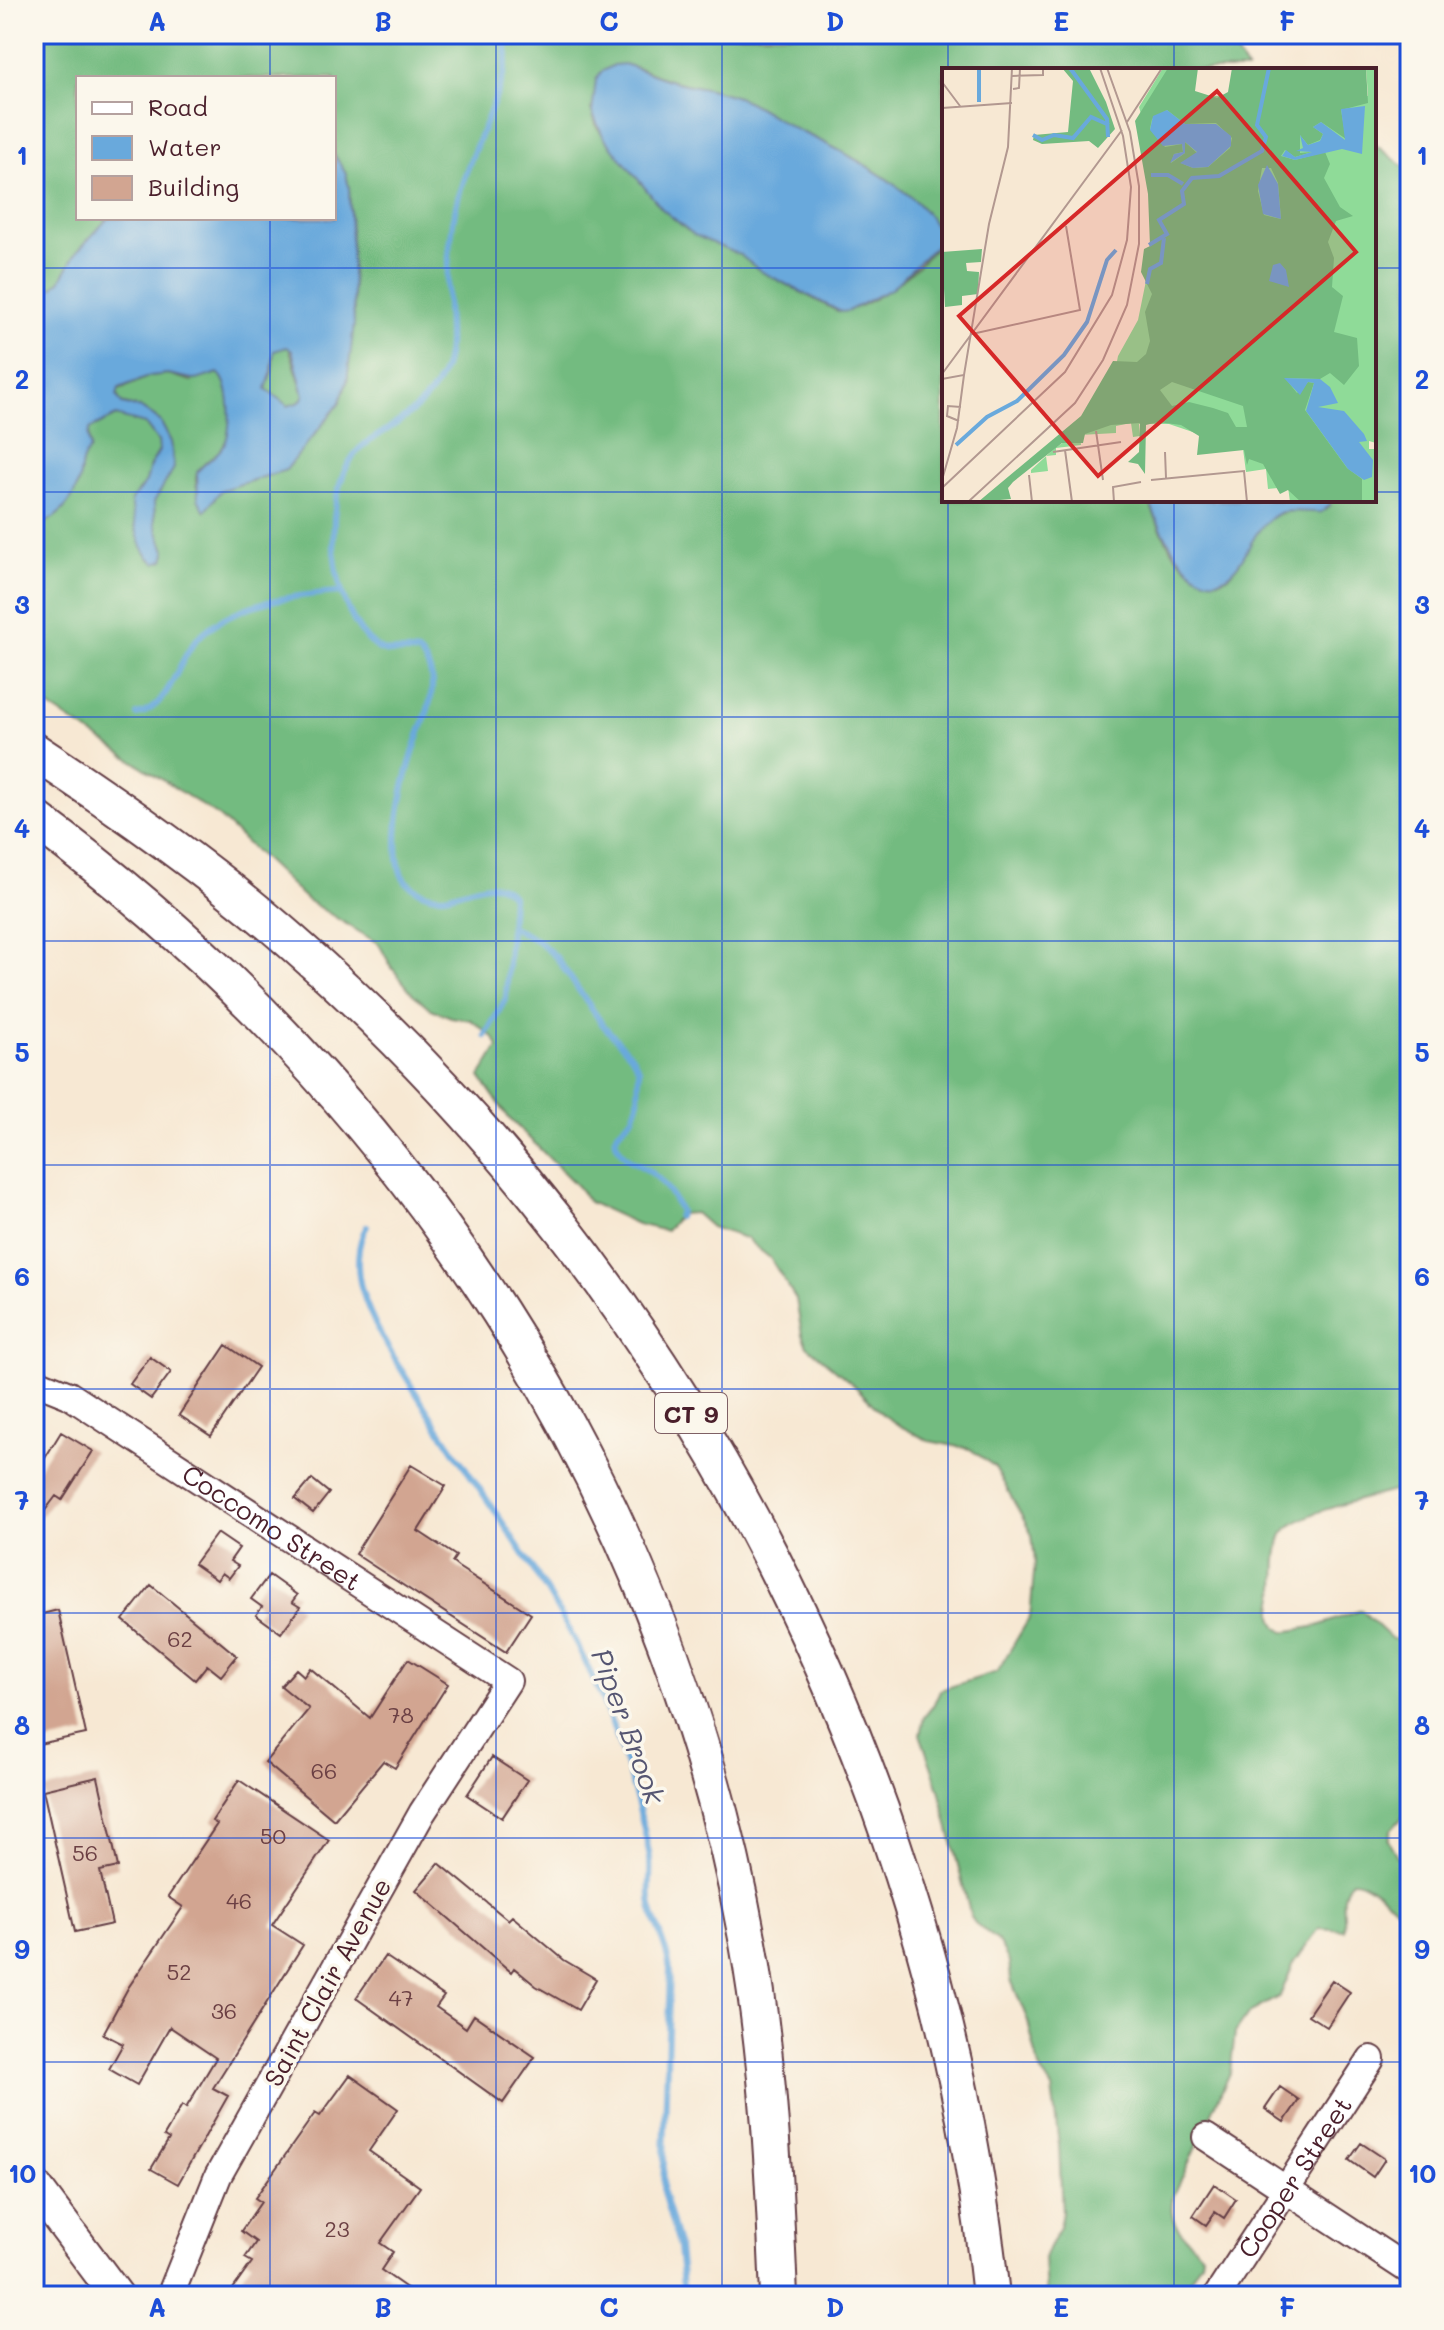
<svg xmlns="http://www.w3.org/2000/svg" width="1444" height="2330" viewBox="0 0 1444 2330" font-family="Mali,sans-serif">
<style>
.forest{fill:#73bb80;stroke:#5e6d56;stroke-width:2;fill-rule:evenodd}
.water{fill:#69a9dc;stroke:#5a6484;stroke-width:2;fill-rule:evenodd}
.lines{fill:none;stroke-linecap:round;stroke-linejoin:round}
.stream{stroke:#69a9dc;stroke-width:6}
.building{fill:#d2a591}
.minor-casing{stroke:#643d44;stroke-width:30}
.major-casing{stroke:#643d44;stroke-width:36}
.highway-casing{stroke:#643d44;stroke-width:40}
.minor{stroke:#fff;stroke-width:26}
.major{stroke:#fff;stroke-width:32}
.highway{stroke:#fff;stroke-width:36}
.grid{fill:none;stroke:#1d4ed8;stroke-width:2;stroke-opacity:0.55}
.labels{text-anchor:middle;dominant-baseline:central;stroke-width:7;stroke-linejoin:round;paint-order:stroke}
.number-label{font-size:22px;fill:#6c4044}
.shield{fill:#fbf7ec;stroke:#7f6065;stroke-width:2}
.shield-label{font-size:24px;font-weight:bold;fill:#4a1f2b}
.street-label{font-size:26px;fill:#4a1f2b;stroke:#fbf7ec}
.water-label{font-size:28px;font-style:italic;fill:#565672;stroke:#fbf7ec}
.inset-river{fill:none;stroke:#69a9dc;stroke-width:4}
.inset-road{fill:none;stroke:#b29890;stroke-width:2}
.view{fill:#d62828;fill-opacity:0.15;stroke:#d62828;stroke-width:4}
.inset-edge{fill:none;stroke:#4a1f2b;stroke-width:4}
.neatline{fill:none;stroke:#1d4ed8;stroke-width:3}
.grid-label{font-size:26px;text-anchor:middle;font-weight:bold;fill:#1d4ed8}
</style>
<rect width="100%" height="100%" fill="#fbf7ec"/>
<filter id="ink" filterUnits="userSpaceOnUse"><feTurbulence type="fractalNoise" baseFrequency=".0125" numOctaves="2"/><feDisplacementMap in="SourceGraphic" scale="16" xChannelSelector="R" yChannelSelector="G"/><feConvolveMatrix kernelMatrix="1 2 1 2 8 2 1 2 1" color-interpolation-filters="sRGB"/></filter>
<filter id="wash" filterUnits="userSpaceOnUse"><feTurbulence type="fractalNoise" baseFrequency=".006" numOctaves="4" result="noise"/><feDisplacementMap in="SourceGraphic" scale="32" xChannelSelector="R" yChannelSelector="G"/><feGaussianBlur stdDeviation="1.8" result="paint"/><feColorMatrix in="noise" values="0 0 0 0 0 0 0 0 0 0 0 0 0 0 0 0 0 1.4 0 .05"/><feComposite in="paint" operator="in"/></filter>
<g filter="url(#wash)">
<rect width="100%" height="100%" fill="#f7e8d3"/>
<!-- forest -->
<path class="forest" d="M 34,34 L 1223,34 L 1247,70 L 944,70 L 944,500 L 1149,500 C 1159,529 1175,568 1207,578 C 1213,580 1219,582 1225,578 C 1245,565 1248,537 1265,522 C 1282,507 1304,511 1325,510 L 1330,504 L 1328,500 L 1374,500 L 1374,144 L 1410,171 L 1410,1486 C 1382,1496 1300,1509 1284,1533 C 1275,1548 1277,1571 1276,1588 C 1275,1604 1266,1621 1284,1632 L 1318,1626 L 1361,1610 L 1392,1639 L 1410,1640 L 1410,1809 L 1391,1830 L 1388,1840 L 1397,1856 L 1410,1870 L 1410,1925 C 1402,1911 1367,1879 1352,1880 C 1338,1896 1346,1913 1344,1930 L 1319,1928 L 1293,1965 L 1280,1996 L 1249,2013 L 1235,2033 L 1230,2073 L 1173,2197 C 1166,2226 1185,2234 1202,2254 L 1201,2261 L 1180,2296 L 1046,2296 L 1044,2258 L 1059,2227 L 1062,2213 L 1059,2145 L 1052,2089 L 1039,2068 L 1028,2021 L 1011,1980 L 1009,1961 L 997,1940 L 975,1923 L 971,1917 L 939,1789 L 920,1734 L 924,1717 L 933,1706 L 940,1690 L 997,1672 L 1030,1617 L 1035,1562 L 1032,1535 L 995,1467 L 970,1449 L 929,1441 L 900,1426 L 882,1414 L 856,1387 L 807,1346 L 802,1335 L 796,1299 L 770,1258 L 745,1238 L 711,1227 L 695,1213 L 680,1214 L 666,1231 L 637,1224 L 589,1202 L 577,1186 L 509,1118 L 480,1077 L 498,1047 L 494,1038 L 471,1020 L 451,1017 L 431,1009 L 413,994 L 392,968 L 379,944 L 307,900 L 217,815 L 34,697 L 34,526 C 55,522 71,504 78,484 C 83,467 78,464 90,449 L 88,430 L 116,416 L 145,424 L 159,443 L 159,451 L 150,466 L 147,482 L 138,491 L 133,510 L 136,530 L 150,559 L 166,553 L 155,524 L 154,502 L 173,458 L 171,442 L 160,421 L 141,408 L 120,403 L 117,391 L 150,376 L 168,374 L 191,381 L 216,373 L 223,375 C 231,395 236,433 220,450 C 213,458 201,464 197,473 C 193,484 201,500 205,511 L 221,490 L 286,470 L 339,404 L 347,382 L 354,316 L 349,188 L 346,174 L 334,154 L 334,78 L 78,78 L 78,218 L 108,218 L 60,281 L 34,307 ZM 631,66 C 647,70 661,79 677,82 C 698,87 722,90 742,99 C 763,108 781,123 801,132 C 834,146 944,201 938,243 C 920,268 868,312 837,311 L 762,272 L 740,255 L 687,230 L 659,205 L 597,127 L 591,109 Z
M 289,347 L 304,395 L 300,402 L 288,406 L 266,389 L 274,351 L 279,348 Z"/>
<!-- water -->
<path class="water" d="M 624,64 C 641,69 658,78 676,82 C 698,87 720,90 742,99 C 762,107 780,123 801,132 C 833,146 944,201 938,243 L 891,289 L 848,311 L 841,312 L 762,272 L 740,255 L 694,235 L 662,209 L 603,136 L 592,112 L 596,80 L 601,72 L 614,65 Z
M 334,154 L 346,174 L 349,188 L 354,324 L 347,382 L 339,404 L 286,470 L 221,490 L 205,511 L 198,499 L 197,472 C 205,462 217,456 224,445 C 233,431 231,382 218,373 L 197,380 L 168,374 L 150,376 L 119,388 L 117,396 L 122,404 L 141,408 L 160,421 L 171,442 L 174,468 L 154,502 L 155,524 L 166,553 L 164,560 L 156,563 C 137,552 134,519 131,500 L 146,482 L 150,466 L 159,451 L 158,441 L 145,424 L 116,416 L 90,429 L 88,436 L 90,449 C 78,464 83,467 78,484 C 72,504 55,522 34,526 L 34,307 L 60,281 L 76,253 L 108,218 L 334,218 ZM 287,347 L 292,350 L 304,395 L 300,402 L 288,406 L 266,389 L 272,371 L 274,351 Z
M 1149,500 L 1328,500 L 1330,504 L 1322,512 C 1310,513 1288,509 1279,513 C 1255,525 1252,547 1237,566 C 1199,614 1160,529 1149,500 Z"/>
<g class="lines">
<!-- stream -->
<path class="stream" d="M 137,715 C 171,707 176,662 197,639 C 232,602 293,595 341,592
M 510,926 L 538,941 L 556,957 L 603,1025 L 631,1055 L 639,1069 L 638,1103 L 633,1117 L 618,1132 L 615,1140 C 625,1164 635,1160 653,1174 C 665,1183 673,1197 680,1211 L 678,1217
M 485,1036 L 506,998 L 512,896 C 497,872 463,894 444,896 C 427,897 404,887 400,870 C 391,830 404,781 416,744 C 422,725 432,705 432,685 C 432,672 427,661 418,653 C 404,650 388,656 376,647 C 329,612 320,500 354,455 C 363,443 376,437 388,429 C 411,414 436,395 444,368 C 451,347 447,323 447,301 C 447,274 449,248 453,222 C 461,169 489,123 504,73 L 507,55 L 504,34
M 367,1226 C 356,1244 356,1270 362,1290 C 372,1328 407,1378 428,1412 C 482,1495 543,1574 586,1663 C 614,1722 636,1788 649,1852 C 653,1869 647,1888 651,1906 C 656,1928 667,1946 670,1969 L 663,2192 L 679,2248 L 684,2296"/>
</g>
<g id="blocks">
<!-- building -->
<path class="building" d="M 226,1345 L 258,1367 L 211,1436 L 179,1415 Z
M 150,1357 L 171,1372 L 151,1399 L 130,1384 Z
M 61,1432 L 93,1451 L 62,1500 L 56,1496 L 34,1525 L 34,1476 Z
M 411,1465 L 446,1486 L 418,1531 L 456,1556 L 452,1562 L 458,1567 L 531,1614 L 506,1652 L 355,1554 Z
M 312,1479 L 329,1493 L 313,1513 L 295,1499 Z
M 217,1533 L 239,1548 L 230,1561 L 238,1566 L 229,1578 L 222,1573 L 217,1580 L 194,1564 Z
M 269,1575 L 297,1595 L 292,1602 L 300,1607 L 281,1633 L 256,1615 L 262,1607 L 251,1599 Z
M 151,1585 L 237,1656 L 221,1676 L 207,1665 L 195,1680 L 123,1620 Z
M 58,1610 L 86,1734 L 34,1745 L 34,1616 Z
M 408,1659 L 448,1684 L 395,1768 L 383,1761 L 334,1820 L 265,1762 L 309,1709 L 281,1686 L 296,1669 L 304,1676 L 310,1668 L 370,1718 Z
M 492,1757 L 527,1780 L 502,1818 L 467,1795 Z
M 98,1777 L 118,1867 L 100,1871 L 112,1924 L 75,1932 L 43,1790 Z
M 239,1780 L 329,1840 L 272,1925 L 303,1945 L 213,2088 L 228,2096 L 178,2184 L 151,2169 L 169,2139 L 164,2136 L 182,2105 L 186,2108 L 216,2058 L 170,2027 L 137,2085 L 109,2069 L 123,2044 L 103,2034 L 128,1988 L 183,1907 L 168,1897 L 217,1824 L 212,1821 Z
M 439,1863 L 508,1920 L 512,1916 L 564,1960 L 596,1979 L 578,2010 L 536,1986 L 514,1968 L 511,1972 L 416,1890 Z
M 385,1956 L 444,1996 L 436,2007 L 466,2028 L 474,2015 L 535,2057 L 503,2103 L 356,1998 Z
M 1332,1980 L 1350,1992 L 1327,2027 L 1308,2015 Z
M 350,2075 L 398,2109 L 369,2151 L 420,2187 L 380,2243 L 393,2252 L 381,2270 L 418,2296 L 228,2296 L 252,2262 L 245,2258 L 256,2242 L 241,2231 L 261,2202 L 255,2198 L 315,2113 L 320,2116 Z
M 1280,2087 L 1299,2100 L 1284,2122 L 1265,2109 Z
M 1361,2143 L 1385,2159 L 1373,2177 L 1349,2160 Z
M 1214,2184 L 1236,2199 L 1224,2218 L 1215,2212 L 1206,2225 L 1193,2216 Z"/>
</g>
</g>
<g filter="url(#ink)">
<use href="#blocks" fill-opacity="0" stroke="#643d44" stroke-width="2"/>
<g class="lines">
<defs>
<g id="minor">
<path id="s1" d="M 34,1381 L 69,1395 L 508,1681 L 422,1813 L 218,2176 L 170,2296"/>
<path d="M 1206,2137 L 1410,2271"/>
<path id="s2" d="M 1217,2296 L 1371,2059"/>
</g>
<path id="major" d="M 34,2185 L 117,2296"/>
<path id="highway" d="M 34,751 C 124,810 212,872 292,942 C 685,1284 938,1779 991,2296
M 34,818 C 407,1091 665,1487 748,1943 C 769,2060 774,2178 779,2296"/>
</defs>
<!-- minor casing -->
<use href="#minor" class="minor-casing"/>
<!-- major casing -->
<use href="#major" class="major-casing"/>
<!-- highway casing -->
<use href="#highway" class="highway-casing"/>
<!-- minor -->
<use href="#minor" class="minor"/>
<!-- major -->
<use href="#major" class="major"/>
<!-- highway -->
<use href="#highway" class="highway"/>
</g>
</g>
<!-- grid -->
<path class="grid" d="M 270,34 L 270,78M 496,34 L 496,2296M 722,34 L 722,2296M 948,34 L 948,70M 1174,34 L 1174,70M 270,218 L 270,2296M 34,268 L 944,268M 1374,268 L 1410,268M 34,492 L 944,492M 1374,492 L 1410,492M 948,500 L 948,2296M 1174,500 L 1174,2296M 34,717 L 1410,717M 34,941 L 1410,941M 34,1165 L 1410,1165M 34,1389 L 1410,1389M 34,1613 L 1410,1613M 34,1838 L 1410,1838M 34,2062 L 1410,2062"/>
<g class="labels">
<!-- number labels -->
<g class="number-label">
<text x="180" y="1638">62</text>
<text x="401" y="1714">78</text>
<text x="324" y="1770">66</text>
<text x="273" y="1835">50</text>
<text x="85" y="1852">56</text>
<text x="239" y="1900">46</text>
<text x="179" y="1971">52</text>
<text x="401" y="1997">47</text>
<text x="224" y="2010">36</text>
<text x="337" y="2228">23</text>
</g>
<!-- shield labels -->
<rect class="shield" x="655" y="1393" width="72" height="40" rx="6"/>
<g class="shield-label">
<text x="691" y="1413">CT 9</text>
</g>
<!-- street labels -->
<g class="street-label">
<text stroke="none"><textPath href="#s1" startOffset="280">Coccomo Street</textPath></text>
<text transform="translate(327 1982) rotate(-61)">Saint Clair Avenue</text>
<text stroke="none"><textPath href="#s2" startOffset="142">Cooper Street</textPath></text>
</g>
<!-- water labels -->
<g class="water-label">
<text transform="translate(629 1726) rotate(70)">Piper Brook</text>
</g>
</g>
<!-- overview -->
<g transform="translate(942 68)">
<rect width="434" height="434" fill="#f7e8d3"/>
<path d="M 221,0 L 251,0 L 251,28 L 426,28 L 424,0 L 434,0 L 434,375 L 427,373 L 427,381 L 434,381 L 434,434 L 348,434 L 346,419 L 326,421 L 324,401 L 304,404 L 301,381 L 227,356 L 197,356 L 198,368 L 191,369 L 189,355 L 174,358 L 174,365 L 138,367 L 139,377 L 114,380 L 114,387 L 104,388 L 106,403 L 89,405 L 89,402 L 113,380 L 165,345 L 176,288 L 196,252 L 207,198 L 212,94 L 197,39 Z" fill="#8fdb98"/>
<path d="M 120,0 L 147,0 L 164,34 L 173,61 L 156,80 L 147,73 L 100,76 L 91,72 L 92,67 L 126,64 L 131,13 ZM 226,0 L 256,0 L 253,23 L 275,30 L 286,24 L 290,0 L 424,0 L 426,35 L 399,42 L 404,71 L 379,54 L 371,59 L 381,66 L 378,72 L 366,77 L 358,67 L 358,85 L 370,84 L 353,89 L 343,82 L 339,88 L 353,92 L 383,84 L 388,96 L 382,110 L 398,139 L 411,148 L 394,153 L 386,174 L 392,190 L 390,219 L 401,228 L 392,264 L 415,270 L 417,298 L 402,317 L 388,305 L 378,311 L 343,310 L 355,325 L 366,314 L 372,315 L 363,342 L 405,400 L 420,411 L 420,434 L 359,434 L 346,422 L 338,426 L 321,396 L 307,391 L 305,397 L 302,382 L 255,387 L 257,368 L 239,357 L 216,354 L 204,357 L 203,406 L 196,396 L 186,394 L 197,384 L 198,355 L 169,357 L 143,366 L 141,375 L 120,375 L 71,414 L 66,420 L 69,431 L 36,434 L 139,348 L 171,293 L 195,294 L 204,286 L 208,273 L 203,244 L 210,226 L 199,204 L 202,181 L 208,178 L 206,126 L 193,53 ZM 225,42 L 243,56 L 274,55 L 290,70 L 288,80 L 266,99 L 251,100 L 239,95 L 255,85 L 243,74 L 243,85 L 229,95 L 232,86 L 241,84 L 240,76 L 223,79 L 208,61 L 210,51 ZM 320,100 L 329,100 L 336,115 L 339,151 L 322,147 L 316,123 ZM 230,314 L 301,338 L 305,359 L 294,359 L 286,345 L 271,340 L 247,334 L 230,338 L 218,322 ZM 40,181 L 39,194 L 24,195 L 25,203 L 37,204 L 36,226 L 20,228 L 20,237 L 3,239 L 0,184 Z" fill="#73bb80" fill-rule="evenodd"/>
<path d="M 423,38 L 420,86 L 400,81 L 353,92 L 340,88 L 344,82 L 353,89 L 370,84 L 354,83 L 361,80 L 358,67 L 366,77 L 378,73 L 381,66 L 371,59 L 379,54 L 403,72 L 399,41 ZM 225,42 L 243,56 L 274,56 L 289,68 L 289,78 L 266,99 L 251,100 L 238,95 L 255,84 L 243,74 L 243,85 L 228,95 L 232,86 L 241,84 L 240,76 L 221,78 L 208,62 L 211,48 ZM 325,97 L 336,116 L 339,151 L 321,146 L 316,117 ZM 338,195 L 344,202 L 347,219 L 327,213 L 331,197 ZM 342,310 L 378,311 L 388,319 L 396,335 L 376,339 L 402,343 L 422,366 L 425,373 L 417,374 L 431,392 L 430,409 L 422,412 L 406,401 L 364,343 L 372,315 L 366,314 L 358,327 Z" fill="#69a9dc"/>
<path class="inset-river" d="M 37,0 L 37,34M 128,0 L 165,51 L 166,69M 91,67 L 100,72 L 112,67 L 131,70 L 149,49 L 167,57M 209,107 L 226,107 L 241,116M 207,177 L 225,166 L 217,152 L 242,136 L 240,123 L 250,110 L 277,108 L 320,83 L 324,69 L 315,57 L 327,0M 205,216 L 208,201 L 219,195 L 222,170M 14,377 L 45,349 L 75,333 L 122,287 L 145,254 L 165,192 L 174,182"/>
<path class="inset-road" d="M 70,8 L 101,7 L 101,0M 0,14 L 18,38M 71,21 L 77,20 L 78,0M 0,40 L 70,35M 185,54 L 220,0M 30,266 L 138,242 L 124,158M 0,306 L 180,62M 0,311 L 22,307 L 47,156 L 66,79 L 70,0M 17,353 L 5,348 L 6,338 L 19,339M 154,363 L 161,412M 123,382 L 130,434M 111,384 L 179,374M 223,384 L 224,410M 87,407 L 90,434M 0,412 L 15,360 L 22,307M 209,412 L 302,403 L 305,434M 0,420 L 123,304 L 170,227 L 185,172 L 189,119 L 181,68 L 158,0M 26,434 L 133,335 L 161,292 L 185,237 L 197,176 L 197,118 L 188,64 L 165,0M 172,434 L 171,419 L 199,414"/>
<path class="view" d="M 275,23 L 414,184 L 156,408 L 17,248 Z"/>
<rect width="434" height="434" class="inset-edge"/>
</g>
<!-- margin -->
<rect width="1444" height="2330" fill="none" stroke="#fbf7ec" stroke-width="88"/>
<!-- legend -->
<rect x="76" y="76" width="260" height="144" fill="#fbf7ec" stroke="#b4a19f" stroke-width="2"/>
<rect x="92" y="102" width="40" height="12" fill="#ffffff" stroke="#b4a19f" stroke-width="2"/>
<text x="148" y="116" font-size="24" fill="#4a1f2b">Road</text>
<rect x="92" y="136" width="40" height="24" fill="#69a9dc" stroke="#b4a19f" stroke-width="2"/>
<text x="148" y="156" font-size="24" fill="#4a1f2b">Water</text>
<rect x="92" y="176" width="40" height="24" fill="#d2a591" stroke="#b4a19f" stroke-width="2"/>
<text x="148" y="196" font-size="24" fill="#4a1f2b">Building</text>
<rect x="44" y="44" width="1356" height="2242" class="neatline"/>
<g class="grid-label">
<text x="157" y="31">A</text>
<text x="383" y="31">B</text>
<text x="609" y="31">C</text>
<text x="835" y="31">D</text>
<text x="1061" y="31">E</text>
<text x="1287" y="31">F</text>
<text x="22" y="165">1</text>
<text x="1422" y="165">1</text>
<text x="22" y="389">2</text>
<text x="1422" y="389">2</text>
<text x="22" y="614">3</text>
<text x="1422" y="614">3</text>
<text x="22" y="838">4</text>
<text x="1422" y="838">4</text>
<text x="22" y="1062">5</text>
<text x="1422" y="1062">5</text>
<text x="22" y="1286">6</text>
<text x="1422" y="1286">6</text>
<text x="22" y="1510">7</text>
<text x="1422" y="1510">7</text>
<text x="22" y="1735">8</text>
<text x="1422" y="1735">8</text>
<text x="22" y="1959">9</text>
<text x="1422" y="1959">9</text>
<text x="22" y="2183">10</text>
<text x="1422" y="2183">10</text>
<text x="157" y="2317">A</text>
<text x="383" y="2317">B</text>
<text x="609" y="2317">C</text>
<text x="835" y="2317">D</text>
<text x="1061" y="2317">E</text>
<text x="1287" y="2317">F</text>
</g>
</svg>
